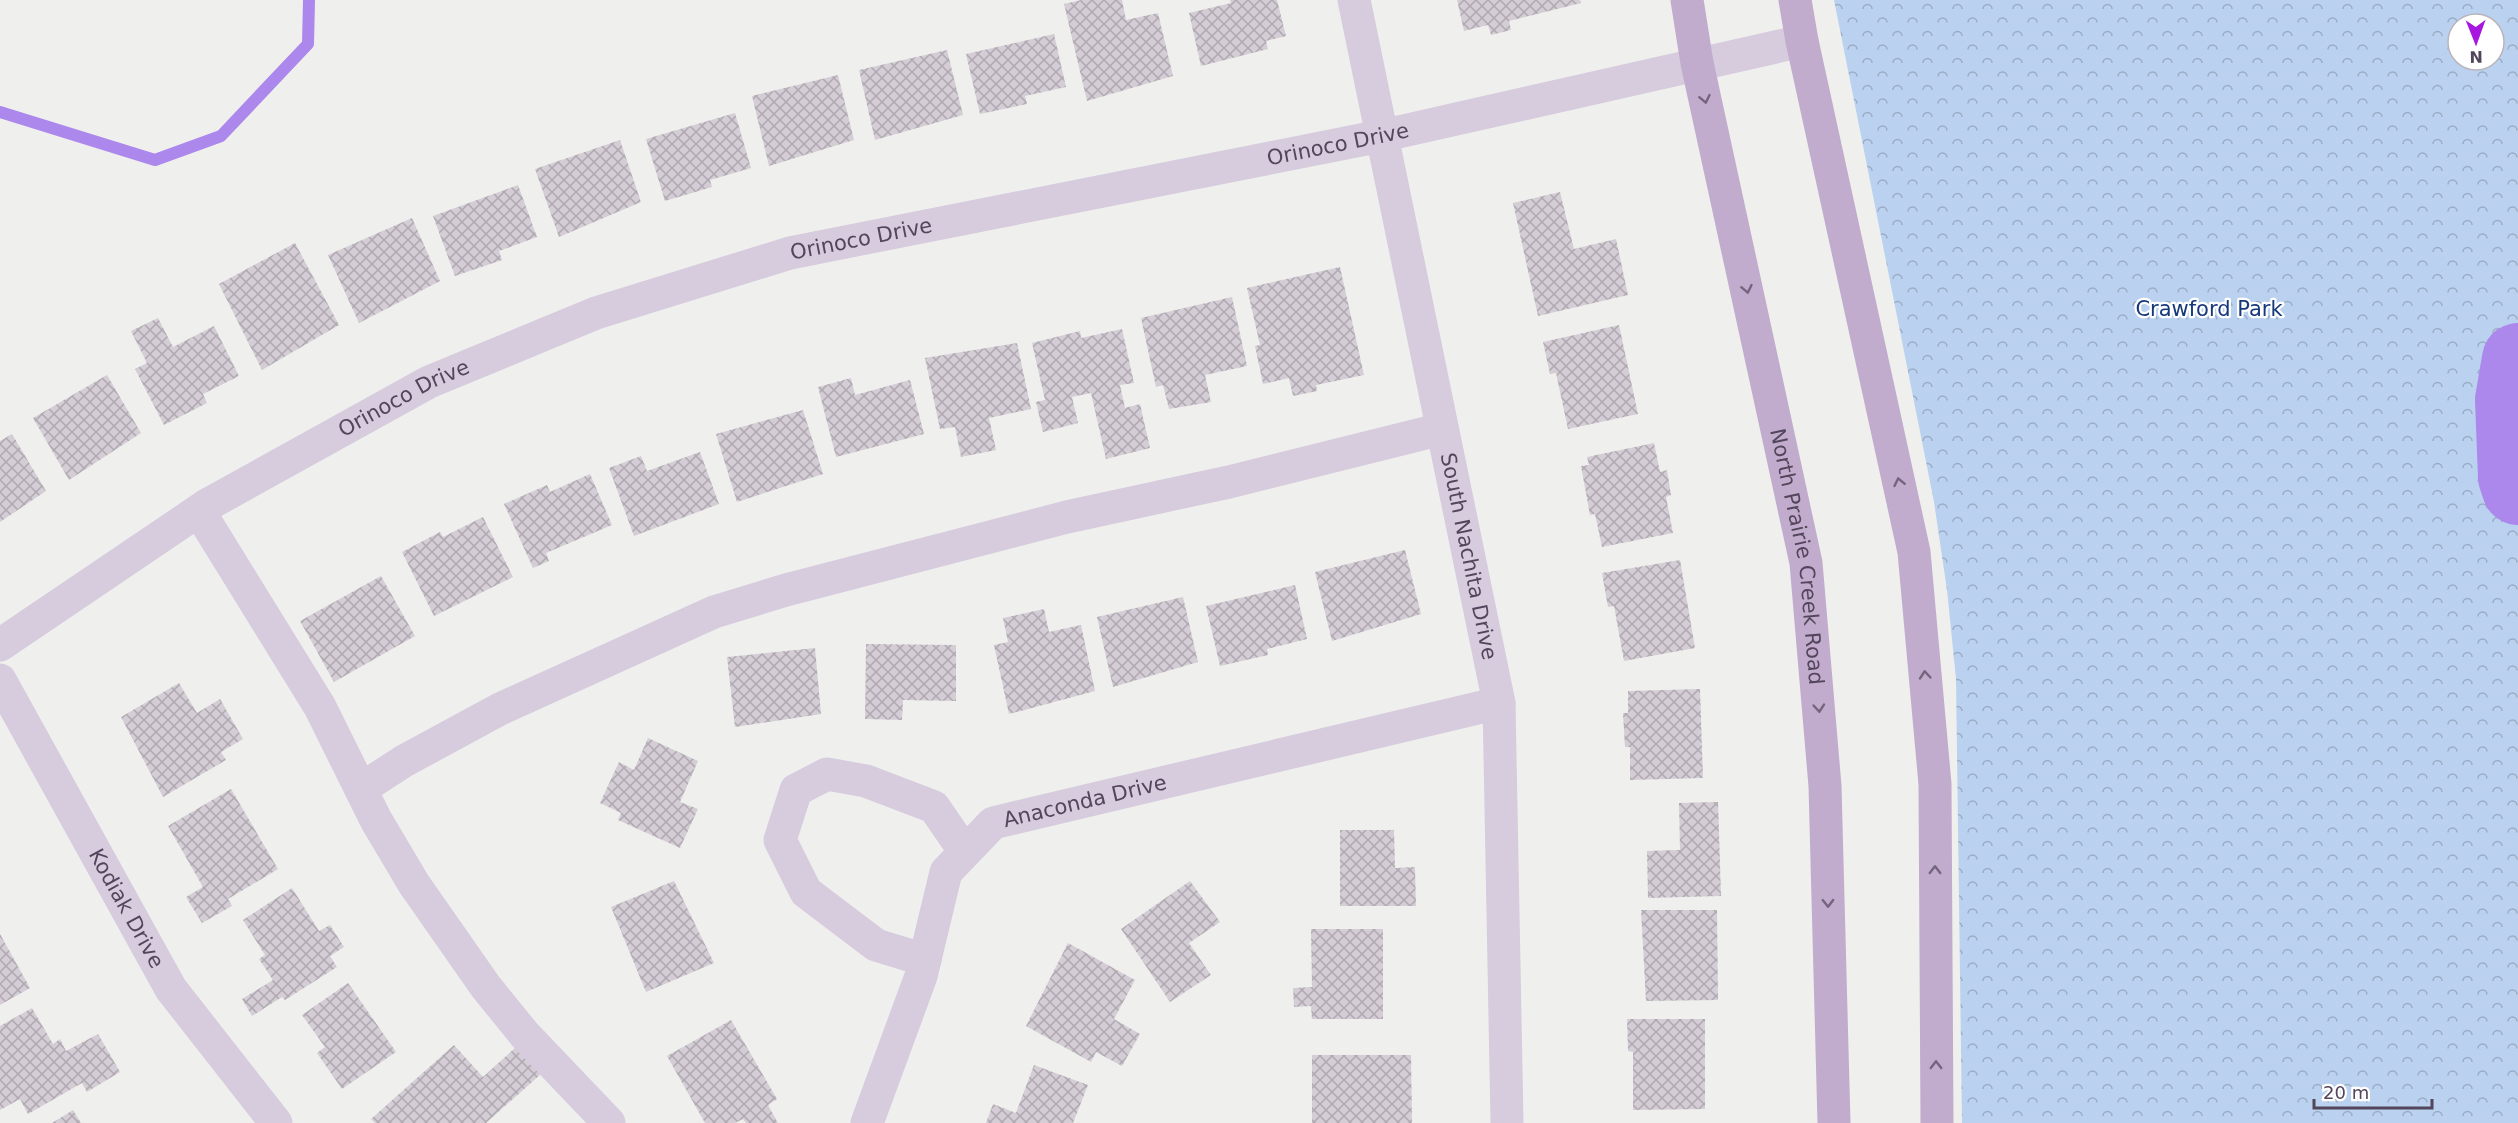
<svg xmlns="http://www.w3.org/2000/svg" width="2518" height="1123" viewBox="0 0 2518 1123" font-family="'DejaVu Sans',sans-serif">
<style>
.park{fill:url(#park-crowns);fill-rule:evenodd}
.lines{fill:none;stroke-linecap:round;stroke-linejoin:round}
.stream{stroke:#ac87ec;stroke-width:12}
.river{stroke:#ac87ec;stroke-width:72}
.building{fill:url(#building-cross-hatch)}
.minor{stroke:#d7cbde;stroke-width:33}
.major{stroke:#c1accd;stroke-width:33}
.oneway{stroke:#74647d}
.labels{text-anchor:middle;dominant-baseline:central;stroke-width:4.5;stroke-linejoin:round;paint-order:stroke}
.street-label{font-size:21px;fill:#53455b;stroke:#fff}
.park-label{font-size:21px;fill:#16397c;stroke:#fff}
</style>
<defs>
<pattern id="park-crowns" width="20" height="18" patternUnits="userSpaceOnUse" patternTransform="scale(1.5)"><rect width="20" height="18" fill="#bad2ef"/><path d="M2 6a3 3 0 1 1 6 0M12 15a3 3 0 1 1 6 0" fill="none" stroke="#9aacc5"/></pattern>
<pattern id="building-cross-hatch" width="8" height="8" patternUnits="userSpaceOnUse" patternTransform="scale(1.5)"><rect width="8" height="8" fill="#d4cdd5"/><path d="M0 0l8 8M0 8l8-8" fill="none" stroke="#afa8b0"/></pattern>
</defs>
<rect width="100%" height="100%" fill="#eff0ed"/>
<!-- park -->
<path class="park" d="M 1834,0 L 2518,0 L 2518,1123 L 1962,1123 L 1956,679 L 1947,590 L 1934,502 ZM 2458,24 L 2494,24 L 2494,60 L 2458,60 Z"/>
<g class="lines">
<!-- stream -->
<path class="stream" d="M 0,112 L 155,160 L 221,136 L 308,44 L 309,0"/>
<!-- river -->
<path class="river" d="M 2518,359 L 2511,400 L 2514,477 L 2518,489"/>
</g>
<!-- building -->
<path class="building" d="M 1081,0 L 1122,0 L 1126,20 L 1158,13 L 1173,76 L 1087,101 L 1064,4 Z
M 1230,0 L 1277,0 L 1286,36 L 1266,41 L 1268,49 L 1201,66 L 1189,13 L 1231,3 Z
M 1457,0 L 1580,0 L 1581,3 L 1509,21 L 1511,30 L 1491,35 L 1488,25 L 1464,31 Z
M 1054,34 L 1066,87 L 1025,96 L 1027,104 L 980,114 L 966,54 Z
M 947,50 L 963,115 L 875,140 L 859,70 Z
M 838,75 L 854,140 L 769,166 L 752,96 Z
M 735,113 L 751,168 L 710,180 L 712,187 L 665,201 L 646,139 Z
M 620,140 L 641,202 L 559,237 L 535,169 Z
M 518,185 L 537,237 L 499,251 L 502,260 L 455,276 L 433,216 Z
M 1560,192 L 1574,249 L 1616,239 L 1628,295 L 1538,316 L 1513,203 Z
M 412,218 L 440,281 L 359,323 L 328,255 Z
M 295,243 L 339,325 L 262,370 L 219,284 Z
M 1340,267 L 1364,375 L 1316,385 L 1317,391 L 1293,396 L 1289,378 L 1263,384 L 1255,346 L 1260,345 L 1247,288 Z
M 1232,297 L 1247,366 L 1205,375 L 1211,402 L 1169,409 L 1163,385 L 1156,387 L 1141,318 Z
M 158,318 L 173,347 L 214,326 L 239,376 L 203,394 L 207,403 L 164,425 L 135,369 L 147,363 L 131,331 Z
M 1619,325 L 1638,414 L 1568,429 L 1556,373 L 1550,374 L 1543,342 Z
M 1122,329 L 1134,383 L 1120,385 L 1125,408 L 1140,404 L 1150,448 L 1106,459 L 1091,393 L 1072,397 L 1078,423 L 1043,432 L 1036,402 L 1045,400 L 1032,343 L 1080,331 L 1081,338 Z
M 1017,343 L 1031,409 L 989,418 L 996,450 L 961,457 L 955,427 L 940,429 L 925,358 Z
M 107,375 L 141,433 L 69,480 L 33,418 Z
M 851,378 L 855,395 L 910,380 L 924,434 L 836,457 L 818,387 Z
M 803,410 L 823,474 L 737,502 L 716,434 Z
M 12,434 L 46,491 L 0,522 L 0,441 Z
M 1654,443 L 1660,472 L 1667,470 L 1671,495 L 1666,497 L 1673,533 L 1602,547 L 1595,514 L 1590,515 L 1581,466 L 1589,465 L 1587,457 Z
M 700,452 L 719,504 L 634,536 L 609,468 L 641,456 L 647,471 Z
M 590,474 L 612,525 L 546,553 L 549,561 L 533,568 L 504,504 L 547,485 L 550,492 Z
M 483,517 L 513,577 L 434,616 L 402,552 L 440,532 L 443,537 Z
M 1405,550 L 1421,614 L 1332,641 L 1315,572 Z
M 1680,560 L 1695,648 L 1624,661 L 1614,606 L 1608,607 L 1602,573 Z
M 381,576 L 415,636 L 334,682 L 300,621 Z
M 1295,585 L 1307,639 L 1267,649 L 1268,655 L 1220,666 L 1206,606 Z
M 1183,597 L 1198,662 L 1113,687 L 1097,617 Z
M 1044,609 L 1049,632 L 1081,625 L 1095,691 L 1009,714 L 994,645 L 1008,642 L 1003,618 Z
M 866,644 L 956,645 L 956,701 L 903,700 L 902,720 L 865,719 Z
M 815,648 L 821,714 L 735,727 L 727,657 Z
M 179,683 L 197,713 L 220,699 L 243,739 L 221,752 L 226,760 L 163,797 L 121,717 Z
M 1700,689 L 1703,778 L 1630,780 L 1630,747 L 1625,747 L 1623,713 L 1628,713 L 1628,691 Z
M 648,738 L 698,761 L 680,802 L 698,809 L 680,848 L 618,820 L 621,813 L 600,803 L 619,762 L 634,770 Z
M 231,789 L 278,869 L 228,899 L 232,906 L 202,923 L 186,897 L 203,887 L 168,826 Z
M 1718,802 L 1721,896 L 1648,898 L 1647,851 L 1680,850 L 1679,803 Z
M 1340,830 L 1394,830 L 1395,868 L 1415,867 L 1416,906 L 1340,906 Z
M 674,881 L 714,963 L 646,992 L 611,907 Z
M 1190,881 L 1220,922 L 1189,943 L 1211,975 L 1170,1002 L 1121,929 Z
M 292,888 L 319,931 L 330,925 L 344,947 L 330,956 L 337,967 L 285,1000 L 282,997 L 252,1016 L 242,999 L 273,980 L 259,959 L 265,955 L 243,920 Z
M 1641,910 L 1717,910 L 1718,1000 L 1646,1001 Z
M 1311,929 L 1383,929 L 1383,1019 L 1312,1019 L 1311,1006 L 1294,1007 L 1293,988 L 1312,987 Z
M 0,934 L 30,988 L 0,1005 Z
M 1068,943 L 1135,980 L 1114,1019 L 1140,1034 L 1122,1066 L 1096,1052 L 1091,1062 L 1026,1026 Z
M 348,983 L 396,1052 L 342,1089 L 317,1053 L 325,1047 L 302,1015 Z
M 32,1008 L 53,1044 L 60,1039 L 66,1051 L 98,1034 L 120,1072 L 87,1092 L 82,1083 L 28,1114 L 20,1099 L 0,1110 L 0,1026 Z
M 1627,1019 L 1705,1019 L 1705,1109 L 1633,1110 L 1633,1052 L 1628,1051 Z
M 731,1020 L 777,1099 L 768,1105 L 778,1123 L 746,1123 L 743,1119 L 735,1123 L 705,1123 L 667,1056 Z
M 454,1045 L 483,1077 L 516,1047 L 541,1074 L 486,1123 L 375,1123 L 371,1119 Z
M 1312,1055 L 1411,1055 L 1412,1123 L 1312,1123 Z
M 1034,1065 L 1088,1085 L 1073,1123 L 986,1123 L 993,1104 L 1016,1113 Z
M 73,1110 L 81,1123 L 52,1123 Z"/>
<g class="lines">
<!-- minor -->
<g class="minor">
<path id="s1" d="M 1354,0 L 1499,703 L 1507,1123"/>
<path d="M 199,511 L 320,707 L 376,820 L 414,884 L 486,987 L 525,1035 L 609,1123"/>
<path id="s2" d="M 0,645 L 207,505 L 429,382 L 596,313 L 790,253 L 1381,136 L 1802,41"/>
<path id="s3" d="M 0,680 L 171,989 L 276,1123"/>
<path d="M 361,789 L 404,761 L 500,709 L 714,612 L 786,590 L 1067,517 L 1229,482 L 1442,429"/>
<path d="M 925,960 L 876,945 L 806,892 L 780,840 L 796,790 L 827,774 L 866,781 L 934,807 L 965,852"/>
<path id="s4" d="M 867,1123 L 921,976 L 946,872 L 993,823 L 1499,703"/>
</g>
<!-- major -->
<g class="major">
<path id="s5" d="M 1687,0 L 1697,63 L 1806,563 L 1825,786 L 1834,1123"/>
<path d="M 1795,0 L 1802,41 L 1914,552 L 1935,784 L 1937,1123"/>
</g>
</g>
<!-- one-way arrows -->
<defs><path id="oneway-chevron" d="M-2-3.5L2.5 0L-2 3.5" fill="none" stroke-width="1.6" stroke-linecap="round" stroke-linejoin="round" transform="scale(1.5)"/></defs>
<g class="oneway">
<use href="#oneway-chevron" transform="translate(1705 99) rotate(78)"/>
<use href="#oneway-chevron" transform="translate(1747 289) rotate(78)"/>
<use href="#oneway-chevron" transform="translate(1899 482) rotate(-102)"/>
<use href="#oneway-chevron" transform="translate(1925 675) rotate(-95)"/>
<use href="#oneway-chevron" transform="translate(1819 708) rotate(85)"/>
<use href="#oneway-chevron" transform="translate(1935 870) rotate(-90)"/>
<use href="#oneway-chevron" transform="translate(1828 903) rotate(89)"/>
<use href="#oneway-chevron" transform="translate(1936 1065) rotate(-90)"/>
</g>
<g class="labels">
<!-- street labels -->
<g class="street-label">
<text stroke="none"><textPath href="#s2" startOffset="1446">Orinoco Drive</textPath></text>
<text stroke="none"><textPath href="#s2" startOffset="960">Orinoco Drive</textPath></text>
<text stroke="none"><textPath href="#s2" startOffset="474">Orinoco Drive</textPath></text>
<text stroke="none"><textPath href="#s1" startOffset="568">South Nachita Drive</textPath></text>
<text stroke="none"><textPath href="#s5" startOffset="568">North Prairie Creek Road</textPath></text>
<text stroke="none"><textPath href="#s4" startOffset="426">Anaconda Drive</textPath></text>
<text stroke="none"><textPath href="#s3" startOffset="261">Kodiak Drive</textPath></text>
</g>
<!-- park labels -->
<g class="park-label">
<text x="2209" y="309">Crawford Park</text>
</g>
</g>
<!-- north arrow -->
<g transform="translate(2476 42) rotate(179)"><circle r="28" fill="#ffffff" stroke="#bab5bd" stroke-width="1.5"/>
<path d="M0-4.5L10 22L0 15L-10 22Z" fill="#a717e0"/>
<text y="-9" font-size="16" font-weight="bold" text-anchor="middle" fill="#53455b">N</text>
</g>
<!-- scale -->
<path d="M2314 1099v9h118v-9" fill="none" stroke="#53455b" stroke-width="3"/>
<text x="2323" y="1099" font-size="18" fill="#53455b" stroke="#ffffff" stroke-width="4.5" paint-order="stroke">20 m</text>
</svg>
